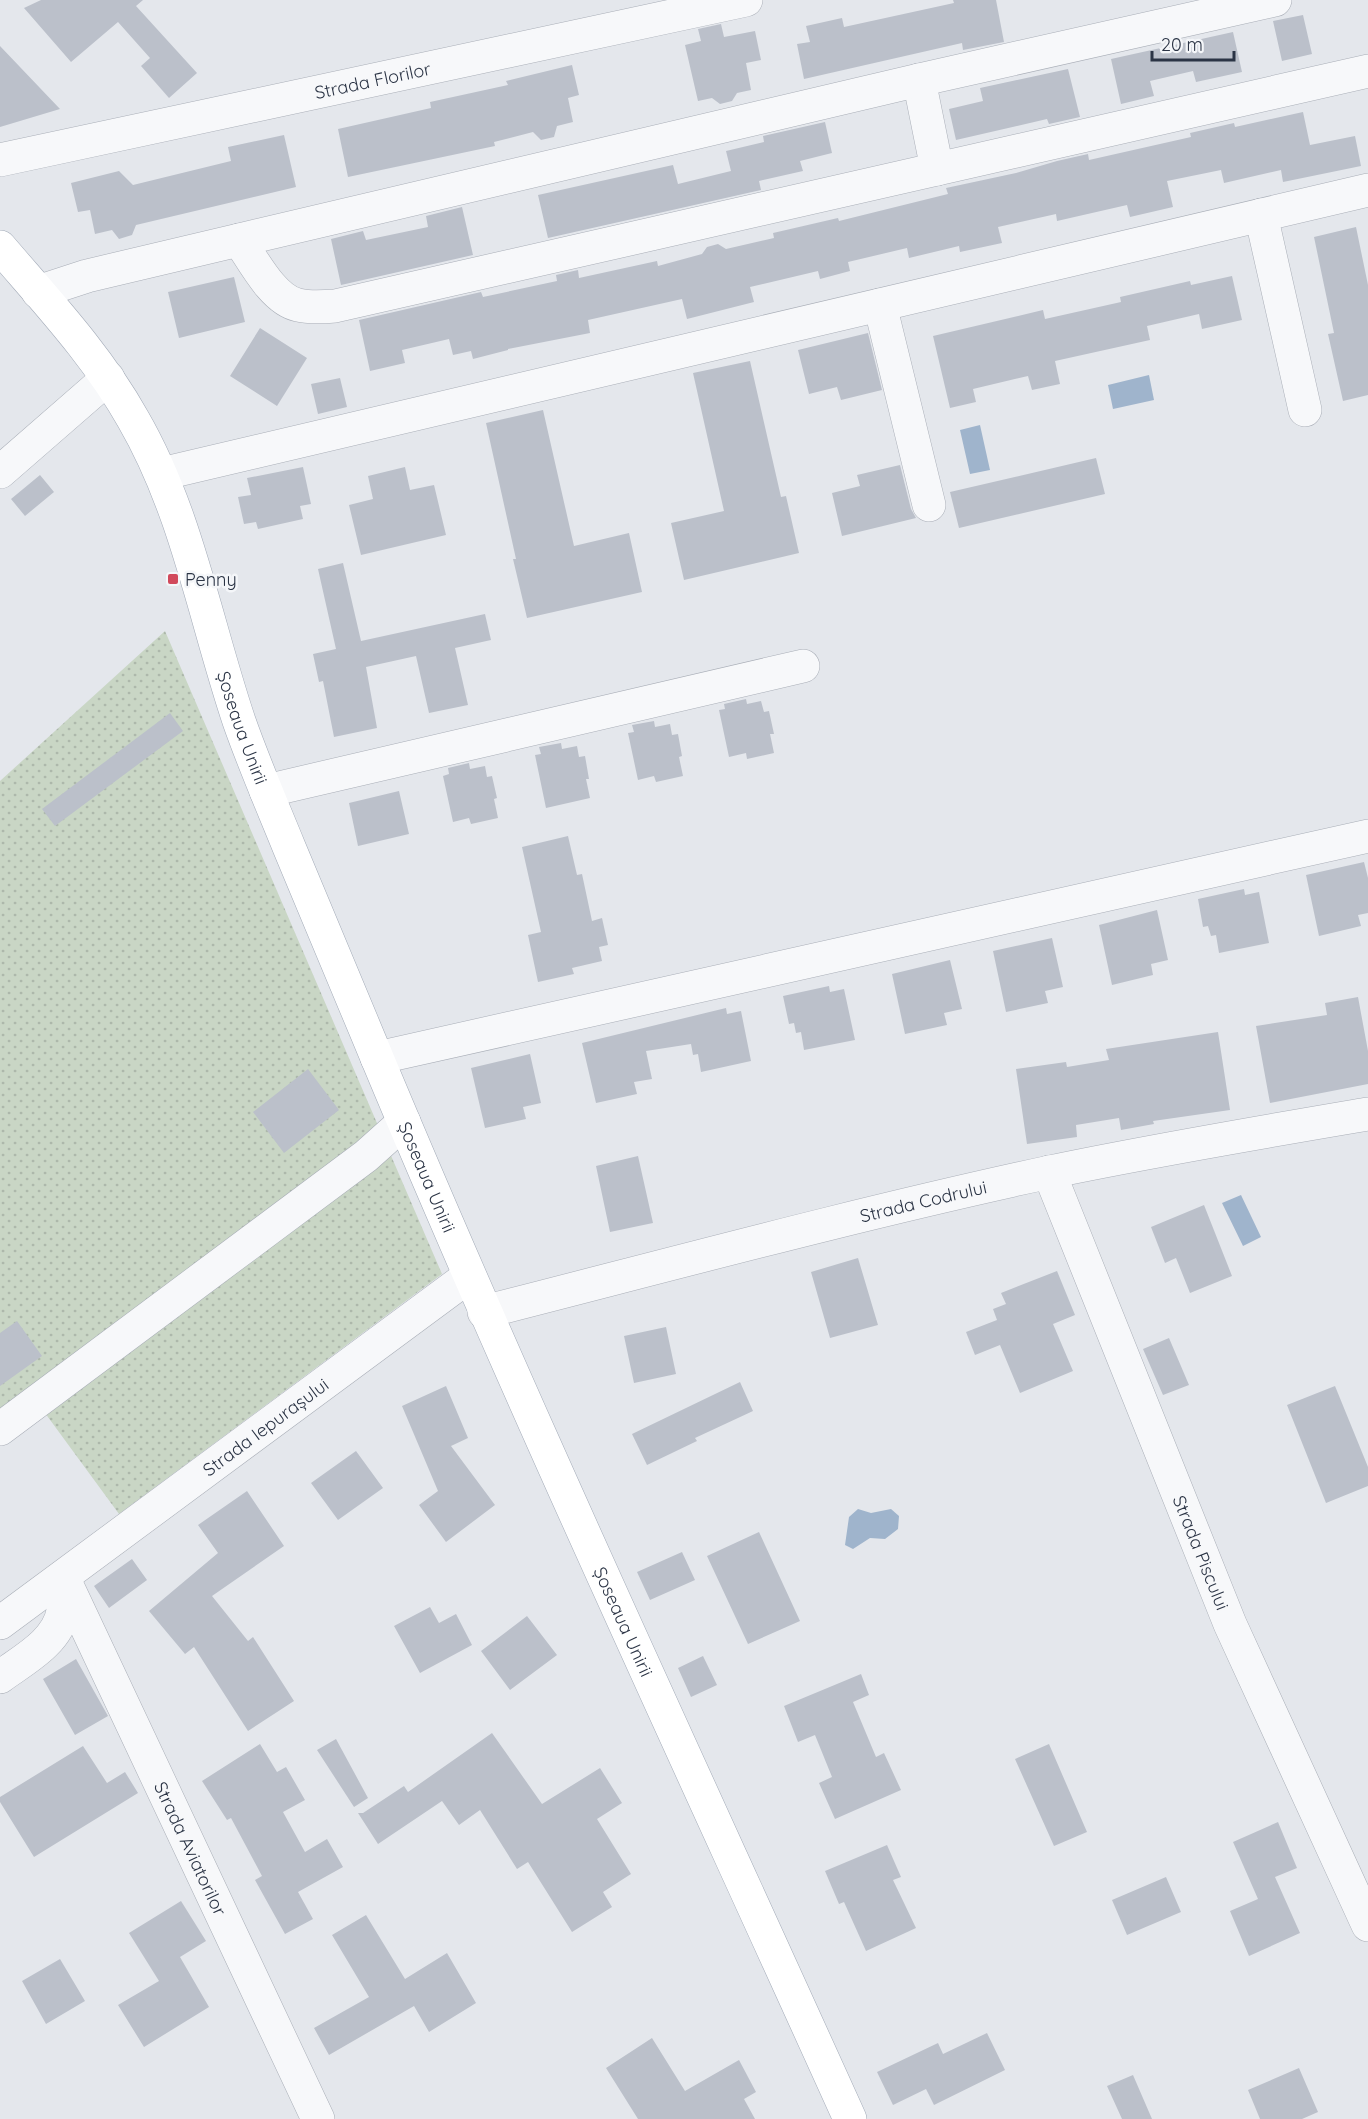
<svg xmlns="http://www.w3.org/2000/svg" width="1368" height="2119" viewBox="0 0 1368 2119" font-family="Quicksand,sans-serif">
<style>
.grass{fill:url(#grass-dots)}
.water{fill:#9fb4cc}
.building{fill:#bbc0ca}
.lines{fill:none;stroke-linecap:round;stroke-linejoin:round}
.minor-casing{stroke:#a9aeb7;stroke-width:34}
.major-casing{stroke:#a3abb8;stroke-width:34}
.minor{stroke:#f7f8fa;stroke-width:33}
.major{stroke:#fff;stroke-width:33}
.poi-dot{fill:#d1495b;stroke:#f4f6f9;stroke-width:2}
.labels{text-anchor:middle;dominant-baseline:central;stroke-width:5;stroke-linejoin:round;paint-order:stroke}
.street-label{font-size:18px;fill:#2b3445;stroke:#f4f6f9}
.poi-label{font-size:18px;fill:#2b3445;stroke:#f4f6f9;text-anchor:start}
</style>
<defs>
<pattern id="grass-dots" width="8" height="8" patternUnits="userSpaceOnUse" patternTransform="scale(1.5)"><rect width="8" height="8" fill="#c9d6c5"/><path d="M2 2h.1M6 6h.1" fill="none" stroke="#adb8ab" stroke-width="1.8" stroke-linecap="round"/></pattern>
</defs>
<rect width="100%" height="100%" fill="#e4e7ec"/>
<!-- grass -->
<path class="grass" d="M 165,631 L 442,1274 L 119,1514 L 34,1398 L 0,1422 L 0,781 Z"/>
<!-- water -->
<path class="water" d="M 1149,375 L 1154,400 L 1113,409 L 1108,385 Z
M 980,425 L 990,470 L 970,474 L 960,430 Z
M 1241,1195 L 1261,1237 L 1243,1246 L 1222,1203 Z
M 858,1509 L 871,1513 L 891,1509 L 899,1516 L 898,1529 L 885,1539 L 870,1538 L 853,1549 L 845,1545 L 849,1517 Z"/>
<!-- building -->
<path class="building" d="M 41,0 L 143,0 L 136,6 L 197,73 L 169,98 L 141,66 L 150,58 L 118,22 L 71,62 L 24,8 Z
M 953,0 L 996,0 L 1004,42 L 963,50 L 962,43 L 804,79 L 797,44 L 810,42 L 806,26 L 842,18 L 844,27 L 954,3 Z
M 1303,15 L 1312,54 L 1282,61 L 1273,21 Z
M 721,24 L 724,37 L 755,31 L 761,60 L 746,63 L 751,90 L 737,93 L 732,101 L 720,104 L 712,98 L 698,101 L 685,45 L 701,41 L 698,29 Z
M 1233,32 L 1242,72 L 1196,82 L 1193,71 L 1150,81 L 1154,96 L 1121,104 L 1111,59 Z
M 0,46 L 60,109 L 0,127 Z
M 572,65 L 579,95 L 568,98 L 573,122 L 557,126 L 554,137 L 541,140 L 533,132 L 494,142 L 495,146 L 348,177 L 338,129 L 431,108 L 430,102 L 508,85 L 506,81 Z
M 1068,69 L 1080,117 L 1049,124 L 1047,119 L 956,140 L 949,109 L 983,101 L 980,88 Z
M 1303,112 L 1310,145 L 1355,136 L 1361,166 L 1283,182 L 1281,170 L 1224,183 L 1221,170 L 1167,181 L 1173,207 L 1130,217 L 1127,205 L 1057,221 L 1056,214 L 998,227 L 1002,243 L 960,252 L 959,246 L 909,258 L 907,248 L 848,262 L 850,271 L 820,279 L 818,271 L 750,287 L 754,302 L 687,319 L 682,299 L 588,320 L 590,333 L 508,349 L 508,350 L 473,359 L 471,351 L 453,355 L 449,339 L 402,350 L 405,363 L 370,371 L 359,320 L 481,292 L 483,297 L 557,281 L 556,275 L 578,270 L 579,278 L 657,261 L 658,266 L 702,254 L 707,247 L 718,244 L 726,249 L 774,238 L 773,233 L 838,218 L 839,221 L 948,194 L 946,188 L 1016,173 L 1057,161 L 1088,154 L 1089,160 L 1191,137 L 1190,133 L 1234,123 L 1235,127 Z
M 825,122 L 832,153 L 800,161 L 803,171 L 759,181 L 761,190 L 548,238 L 538,195 L 673,165 L 678,184 L 731,171 L 726,151 L 764,142 L 763,136 Z
M 284,135 L 296,187 L 136,225 L 132,235 L 119,239 L 112,230 L 95,234 L 90,210 L 78,212 L 71,183 L 119,171 L 133,185 L 231,161 L 228,147 Z
M 462,207 L 473,255 L 341,285 L 331,239 L 363,231 L 366,240 L 428,227 L 426,216 Z
M 1356,227 L 1368,285 L 1368,395 L 1343,401 L 1328,334 L 1334,333 L 1314,237 Z
M 1232,276 L 1242,320 L 1202,329 L 1199,314 L 1147,326 L 1150,340 L 1055,361 L 1060,384 L 1032,390 L 1028,376 L 973,389 L 976,402 L 950,408 L 933,336 L 1043,310 L 1045,319 L 1121,302 L 1120,297 L 1190,281 L 1191,285 Z
M 234,277 L 245,322 L 179,338 L 168,292 Z
M 260,328 L 307,358 L 277,406 L 230,376 Z
M 868,333 L 882,390 L 841,400 L 837,387 L 809,394 L 798,350 Z
M 750,361 L 781,497 L 786,496 L 799,553 L 684,580 L 671,523 L 724,511 L 693,373 Z
M 340,378 L 347,407 L 318,414 L 311,384 Z
M 543,410 L 574,546 L 629,533 L 642,592 L 527,618 L 513,559 L 516,559 L 486,423 Z
M 1096,458 L 1105,494 L 959,528 L 950,492 Z
M 900,465 L 911,509 L 916,518 L 842,536 L 832,493 L 860,486 L 857,475 Z
M 303,467 L 311,504 L 300,506 L 303,519 L 258,529 L 256,522 L 244,524 L 238,497 L 251,495 L 247,478 Z
M 405,467 L 410,490 L 434,485 L 446,535 L 361,555 L 349,505 L 373,499 L 368,476 Z
M 40,475 L 54,492 L 25,516 L 11,499 Z
M 343,563 L 361,641 L 485,614 L 491,640 L 455,648 L 468,705 L 429,713 L 416,656 L 366,667 L 377,728 L 334,737 L 323,681 L 319,682 L 313,654 L 336,649 L 318,569 Z
M 746,699 L 747,704 L 761,701 L 764,712 L 769,711 L 774,734 L 770,734 L 774,753 L 747,759 L 746,753 L 729,757 L 719,710 L 725,709 L 724,704 Z
M 170,713 L 183,731 L 55,826 L 42,809 Z
M 654,721 L 655,727 L 670,724 L 672,735 L 678,734 L 682,756 L 679,757 L 683,776 L 656,782 L 654,776 L 638,780 L 628,733 L 634,732 L 632,725 Z
M 561,743 L 562,749 L 577,746 L 579,757 L 585,756 L 589,779 L 586,779 L 590,798 L 546,808 L 535,755 L 541,754 L 539,747 Z
M 469,763 L 470,769 L 485,766 L 487,777 L 492,776 L 497,798 L 494,799 L 498,818 L 471,824 L 469,818 L 453,822 L 443,776 L 449,774 L 448,768 Z
M 399,791 L 409,834 L 358,846 L 349,803 Z
M 568,836 L 577,875 L 582,874 L 592,921 L 602,918 L 608,945 L 599,947 L 602,961 L 572,968 L 574,974 L 538,982 L 528,935 L 541,932 L 522,847 Z
M 1364,862 L 1368,878 L 1368,913 L 1358,915 L 1361,926 L 1319,936 L 1306,875 Z
M 1244,889 L 1245,895 L 1259,892 L 1269,943 L 1219,953 L 1216,935 L 1211,936 L 1208,926 L 1203,927 L 1198,899 Z
M 1157,910 L 1168,960 L 1151,964 L 1153,975 L 1112,985 L 1099,925 Z
M 1052,938 L 1063,987 L 1045,991 L 1048,1003 L 1006,1012 L 993,951 Z
M 950,960 L 962,1009 L 944,1013 L 947,1025 L 905,1034 L 892,974 Z
M 829,986 L 830,992 L 844,989 L 855,1040 L 804,1050 L 801,1032 L 796,1033 L 794,1023 L 789,1024 L 783,996 Z
M 1358,997 L 1368,1051 L 1368,1084 L 1270,1103 L 1256,1026 L 1327,1015 L 1325,1003 Z
M 726,1008 L 727,1014 L 741,1011 L 751,1061 L 701,1072 L 698,1054 L 693,1055 L 691,1044 L 646,1051 L 652,1079 L 634,1082 L 637,1094 L 596,1103 L 582,1043 Z
M 1218,1032 L 1230,1110 L 1153,1121 L 1154,1124 L 1121,1130 L 1119,1118 L 1076,1125 L 1077,1137 L 1027,1144 L 1016,1069 L 1066,1062 L 1067,1067 L 1109,1060 L 1106,1049 Z
M 530,1054 L 541,1103 L 523,1107 L 526,1119 L 485,1128 L 471,1068 Z
M 308,1069 L 339,1110 L 284,1153 L 253,1112 Z
M 638,1156 L 653,1223 L 610,1232 L 596,1166 Z
M 1204,1205 L 1232,1276 L 1190,1293 L 1176,1258 L 1165,1263 L 1151,1227 Z
M 858,1258 L 878,1325 L 830,1338 L 811,1272 Z
M 1057,1271 L 1075,1315 L 1053,1324 L 1073,1371 L 1020,1393 L 1000,1345 L 975,1355 L 966,1332 L 997,1320 L 993,1309 L 1006,1304 L 1001,1293 Z
M 17,1321 L 42,1356 L 0,1386 L 0,1333 Z
M 666,1327 L 676,1374 L 634,1383 L 624,1336 Z
M 1169,1338 L 1189,1385 L 1163,1395 L 1143,1349 Z
M 740,1382 L 753,1411 L 695,1438 L 697,1441 L 647,1465 L 632,1434 Z
M 446,1386 L 468,1438 L 451,1446 L 495,1505 L 446,1542 L 419,1505 L 438,1491 L 402,1406 Z
M 1335,1386 L 1368,1467 L 1368,1486 L 1326,1503 L 1287,1405 Z
M 356,1451 L 383,1488 L 338,1520 L 311,1483 Z
M 247,1491 L 284,1546 L 212,1596 L 248,1641 L 253,1637 L 294,1701 L 248,1731 L 194,1647 L 185,1654 L 149,1611 L 218,1553 L 198,1525 Z
M 759,1532 L 800,1621 L 748,1644 L 707,1556 Z
M 682,1552 L 695,1580 L 650,1600 L 637,1572 Z
M 132,1559 L 147,1580 L 109,1608 L 94,1586 Z
M 430,1607 L 439,1623 L 456,1614 L 472,1645 L 420,1673 L 394,1626 Z
M 527,1616 L 557,1655 L 510,1690 L 481,1651 Z
M 703,1656 L 717,1685 L 691,1697 L 678,1668 Z
M 76,1659 L 108,1716 L 75,1735 L 43,1679 Z
M 861,1674 L 869,1695 L 853,1702 L 876,1757 L 884,1753 L 901,1790 L 835,1819 L 819,1783 L 832,1777 L 815,1735 L 798,1742 L 784,1706 Z
M 492,1733 L 542,1804 L 600,1768 L 622,1803 L 597,1819 L 631,1874 L 603,1892 L 612,1907 L 572,1932 L 528,1862 L 517,1869 L 480,1810 L 459,1825 L 442,1801 L 378,1844 L 358,1813 L 363,1813 L 404,1786 L 408,1792 Z
M 336,1739 L 368,1798 L 354,1807 L 317,1750 Z
M 260,1744 L 277,1772 L 286,1767 L 305,1800 L 283,1812 L 305,1852 L 327,1839 L 343,1867 L 298,1892 L 313,1919 L 285,1934 L 255,1880 L 262,1876 L 231,1818 L 227,1820 L 202,1781 Z
M 1049,1744 L 1087,1832 L 1054,1846 L 1015,1759 Z
M 83,1746 L 107,1783 L 125,1772 L 138,1793 L 34,1857 L 0,1802 L 0,1797 Z
M 1278,1822 L 1297,1868 L 1275,1877 L 1300,1933 L 1249,1956 L 1230,1911 L 1258,1899 L 1233,1842 Z
M 887,1845 L 901,1877 L 893,1880 L 916,1928 L 866,1951 L 844,1902 L 839,1904 L 825,1871 Z
M 1166,1877 L 1181,1912 L 1127,1935 L 1112,1900 Z
M 181,1901 L 206,1941 L 180,1957 L 209,2007 L 144,2047 L 118,2005 L 159,1981 L 129,1933 Z
M 366,1915 L 405,1979 L 447,1953 L 476,2003 L 429,2032 L 414,2006 L 329,2055 L 314,2028 L 369,1997 L 332,1935 Z
M 60,1959 L 85,2001 L 46,2024 L 22,1981 Z
M 987,2033 L 1005,2070 L 934,2105 L 926,2089 L 893,2105 L 877,2072 L 938,2043 L 943,2054 Z
M 652,2038 L 685,2091 L 739,2060 L 756,2092 L 744,2099 L 755,2119 L 638,2119 L 606,2068 Z
M 1299,2068 L 1318,2112 L 1302,2119 L 1260,2119 L 1248,2090 Z
M 1133,2075 L 1152,2119 L 1122,2119 L 1107,2086 Z"/>
<g class="lines">
<defs>
<g id="minor">
<path d="M 919,80 L 937,169"/>
<path id="s1" d="M 0,160 L 746,0"/>
<path d="M 1261,215 L 1305,410"/>
<path d="M 239,240 C 253,260 273,300 298,305 C 310,308 323,307 335,306 L 1368,71"/>
<path d="M 38,292 L 87,276 L 239,240 L 919,80 L 1275,0"/>
<path d="M 880,305 L 929,505"/>
<path d="M 0,472 L 108,378"/>
<path d="M 161,474 L 1368,190"/>
<path d="M 266,791 L 803,666"/>
<path d="M 377,1058 L 1368,836"/>
<path id="s2" d="M 1049,1172 L 1230,1624 L 1368,1925"/>
<path id="s3" d="M 484,1312 C 672,1264 860,1213 1050,1172 C 1155,1150 1262,1132 1368,1114"/>
<path d="M 0,1429 L 366,1156 L 404,1122"/>
<path id="s4" d="M 63,1577 L 318,2119"/>
<path id="s5" d="M 0,1623 L 469,1276"/>
<path d="M 0,1677 C 23,1660 58,1642 63,1611 C 64,1601 63,1589 63,1578"/>
</g>
<g id="major">
<path id="s6" d="M 0,247 C 47,302 97,355 133,419 C 187,512 205,620 239,721 C 254,764 272,805 289,847 C 314,907 339,968 365,1029 C 517,1396 686,1756 850,2119"/>
</g>
</defs>
<!-- minor casing -->
<use href="#minor" class="minor-casing"/>
<!-- major casing -->
<use href="#major" class="major-casing"/>
<!-- minor -->
<use href="#minor" class="minor"/>
<!-- major -->
<use href="#major" class="major"/>
</g>
<!-- markers -->
<rect class="poi-dot" x="167" y="573" width="12" height="12" rx="3"/>
<g class="labels">
<!-- street labels -->
<g class="street-label">
<text stroke="none"><textPath href="#s1" startOffset="381">Strada Florilor</textPath></text>
<text stroke="none"><textPath href="#s6" startOffset="546">Șoseaua Unirii</textPath></text>
<text stroke="none"><textPath href="#s6" startOffset="1032">Șoseaua Unirii</textPath></text>
<text stroke="none"><textPath href="#s3" startOffset="453">Strada Codrului</textPath></text>
<text stroke="none"><textPath href="#s5" startOffset="330">Strada Iepurașului</textPath></text>
<text stroke="none"><textPath href="#s2" startOffset="410">Strada Piscului</textPath></text>
<text stroke="none"><textPath href="#s6" startOffset="1518">Șoseaua Unirii</textPath></text>
<text stroke="none"><textPath href="#s4" startOffset="300">Strada Aviatorilor</textPath></text>
</g>
<!-- poi labels -->
<g class="poi-label">
<text x="185" y="579">Penny</text>
</g>
</g>
<!-- scale -->
<path d="M1152 51v9h82v-9" fill="none" stroke="#2b3445" stroke-width="3"/>
<text x="1161" y="51" font-size="18" fill="#2b3445" stroke="#f4f6f9" stroke-width="4.5" paint-order="stroke">20 m</text>
</svg>
